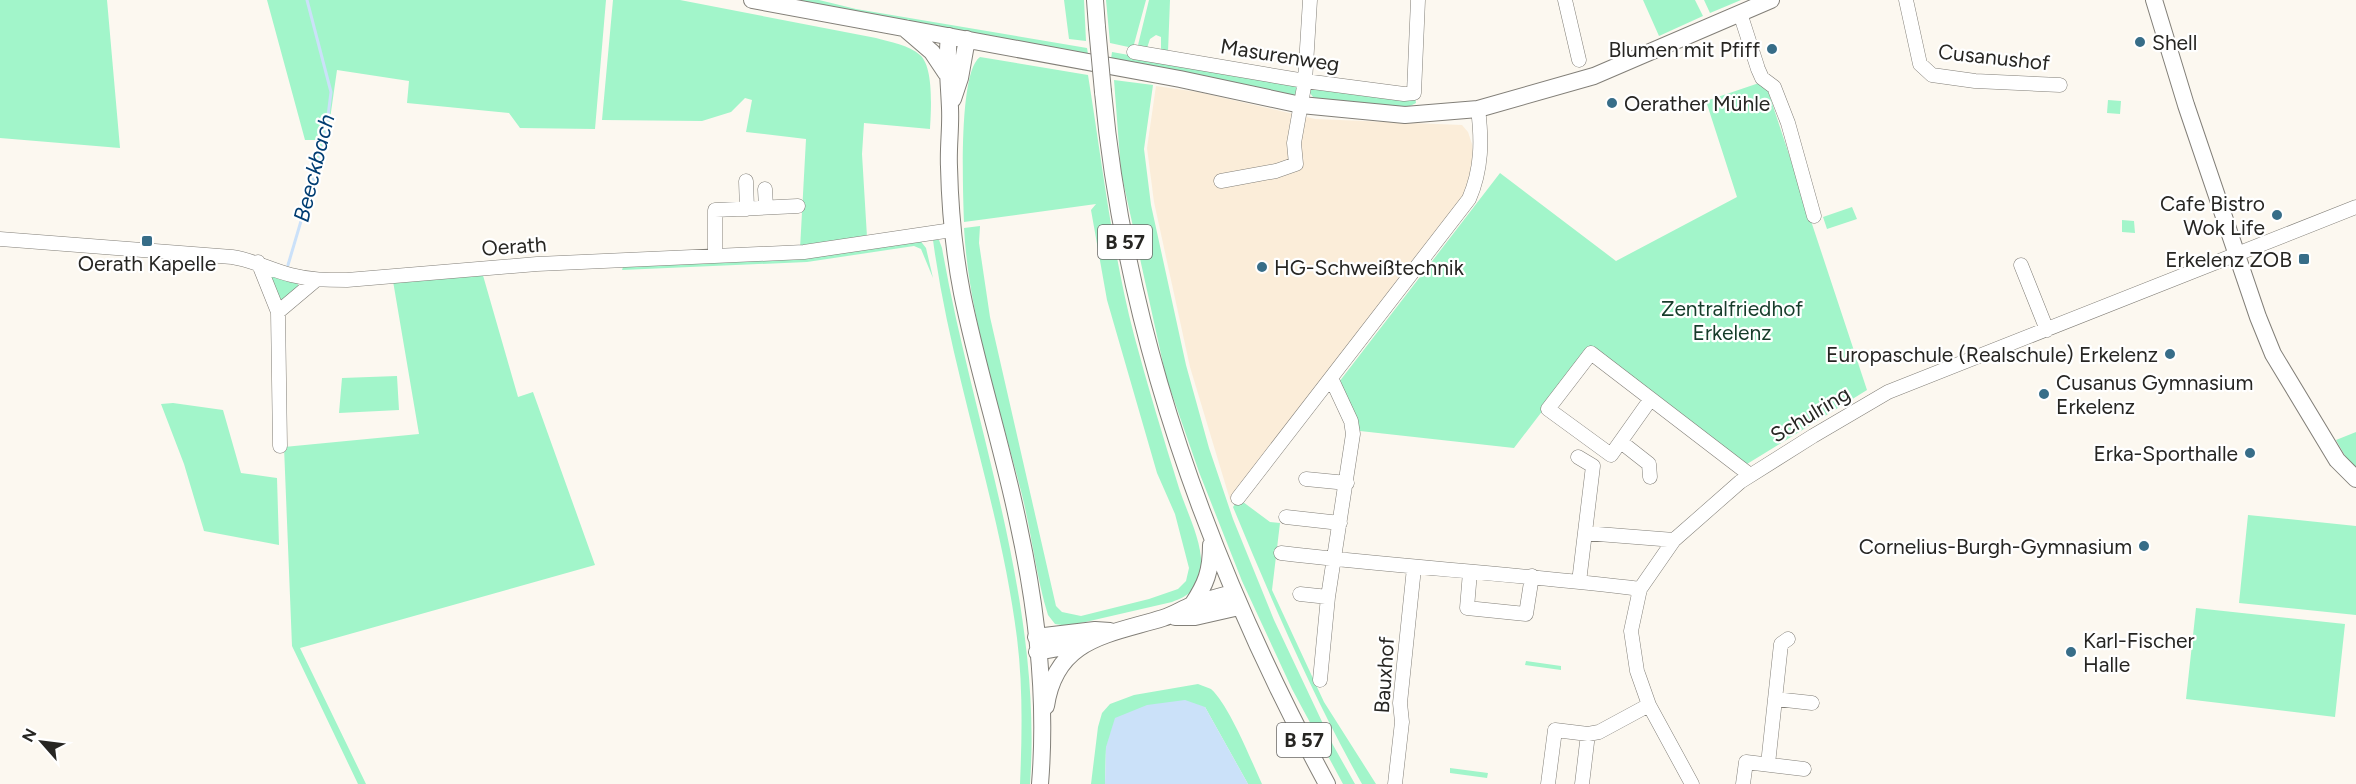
<svg xmlns="http://www.w3.org/2000/svg" width="2356" height="784" viewBox="0 0 2356 784" font-family="Figtree,sans-serif">
<style>
.commercial{fill:#fbedd9}
.green{fill:#a2f5ca}
.water{fill:#cbe1f9}
.lines{fill:none;stroke-linecap:round;stroke-linejoin:round}
.stream{stroke:#cbe1f9;stroke-width:3}
.minor-casing{stroke:#827f78;stroke-width:15}
.major-casing{stroke:#827f78;stroke-width:18}
.minor{stroke:#fff;stroke-width:14}
.major{stroke:#fff;stroke-width:16}
.major-bridge-casing{stroke:#827f78;stroke-width:18;stroke-linecap:butt}
.major-bridge{stroke:#fff;stroke-width:16}
.poi-dot{fill:#376d88;stroke:#fff;stroke-width:2}
.labels{text-anchor:middle;dominant-baseline:central;stroke-width:4.5;stroke-linejoin:round;paint-order:stroke}
.shield{fill:#fff;stroke:#686765;stroke-width:1.5}
.shield-label{font-size:20px;font-weight:bold;fill:#272623}
.poi-label{font-size:21px;fill:#272623;stroke:#fff;text-anchor:end}
.street-label{font-size:21px;fill:#272623;stroke:#fff}
.park-label{font-size:21px;fill:#163c2a;stroke:#fff}
.water-label{font-size:22px;font-style:italic;fill:#003d72;stroke:#fff}
</style>
<rect width="100%" height="100%" fill="#fcf8f0"/>
<!-- commercial -->
<path class="commercial" d="M 1156,86 L 1198,92 L 1315,119 L 1462,125 L 1468,132 L 1472,144 L 1473,158 L 1467,192 L 1363,335 L 1231,503 L 1190,367 L 1154,202 L 1147,148 Z"/>
<!-- green -->
<path class="green" d="M 0,0 L 107,0 L 120,148 L 0,138 Z
M 267,0 L 606,0 L 595,129 L 520,128 L 509,113 L 407,103 L 409,81 L 337,70 L 327,140 L 315,187 L 309,189 L 321,140 L 305,140 Z
M 613,0 L 680,0 L 876,38 C 890,42 909,45 920,55 C 934,67 931,111 930,129 L 864,123 L 862,154 L 867,237 L 800,249 L 806,139 L 746,132 L 752,100 L 745,98 L 731,112 L 702,121 L 602,120 Z
M 782,0 L 819,0 L 856,9 L 1087,48 L 1088,54 Z
M 1064,0 L 1084,0 L 1086,41 L 1069,39 Z
M 1106,0 L 1146,0 L 1133,48 L 1110,43 Z
M 1149,0 L 1170,0 L 1168,52 L 1161,50 L 1161,37 L 1156,35 L 1150,39 L 1147,48 L 1138,45 Z
M 1643,0 L 1695,0 L 1703,16 L 1659,36 Z
M 1704,0 L 1741,0 L 1710,13 Z
M 1112,52 L 1297,85 L 1301,88 L 1296,95 L 1290,95 L 1111,59 Z
M 980,57 L 1088,75 C 1102,162 1112,250 1134,335 C 1148,387 1163,437 1179,488 C 1187,513 1204,544 1201,571 C 1199,589 1188,596 1172,602 L 1068,626 L 1055,624 L 1048,615 C 1036,576 1032,535 1022,495 C 1000,407 969,318 964,228 L 980,226 L 979,243 L 990,317 L 1056,606 L 1062,612 L 1081,616 L 1149,599 L 1178,589 L 1186,581 L 1189,568 L 1175,514 L 1157,473 L 1107,300 L 1091,210 L 1096,204 L 964,222 C 963,193 958,72 980,57 Z
M 1114,80 L 1153,85 L 1144,149 L 1151,205 L 1186,365 L 1209,448 L 1233,519 L 1274,620 L 1333,745 L 1355,784 L 1343,784 L 1292,689 L 1242,581 L 1199,472 L 1166,377 L 1121,172 Z
M 1759,83 L 1767,88 L 1867,390 L 1747,464 L 1592,346 L 1514,448 L 1360,431 L 1339,382 L 1500,173 L 1616,261 L 1737,197 L 1706,101 Z
M 1311,88 L 1415,97 L 1416,103 L 1406,108 L 1374,104 L 1332,102 L 1313,97 L 1310,93 Z
M 2108,100 L 2121,101 L 2120,114 L 2107,113 Z
M 1852,207 L 1857,219 L 1827,229 L 1823,217 Z
M 2122,220 L 2134,221 L 2135,233 L 2122,232 Z
M 935,238 L 939,240 L 942,248 C 973,426 1043,600 1030,784 L 1020,784 C 1022,736 1023,686 1017,638 C 1000,503 951,375 933,240 Z
M 919,239 L 926,248 L 933,278 L 921,249 L 914,246 L 807,262 L 622,270 L 623,267 Z
M 482,272 L 518,397 L 533,392 L 595,565 L 300,648 L 366,784 L 358,784 L 292,646 L 284,447 L 419,434 L 393,281 Z
M 272,276 L 298,283 L 298,289 L 282,301 L 274,299 L 271,279 Z
M 397,376 L 399,410 L 339,413 L 342,378 Z
M 173,403 L 223,410 L 241,473 L 277,478 L 279,545 L 204,531 L 184,464 L 161,404 Z
M 2356,432 L 2356,469 L 2348,461 L 2336,440 Z
M 1239,499 L 1270,522 L 1280,523 L 1272,590 L 1324,702 L 1376,784 L 1362,784 C 1312,695 1272,601 1233,507 Z
M 2248,515 L 2356,526 L 2356,615 L 2239,603 Z
M 2196,608 L 2345,624 L 2335,717 L 2186,699 Z
M 1526,661 L 1561,666 L 1561,670 L 1525,665 Z
M 1198,684 C 1202,686 1207,687 1211,689 C 1229,705 1251,760 1262,784 L 1248,784 L 1205,707 L 1106,747 L 1105,784 L 1091,784 L 1098,727 L 1102,713 L 1110,704 L 1134,695 Z
M 1450,768 L 1488,773 L 1487,778 L 1450,773 Z"/>
<!-- water -->
<path class="water" d="M 1185,700 L 1205,707 L 1248,784 L 1105,784 L 1106,747 L 1115,718 L 1147,705 Z"/>
<g class="lines">
<!-- stream -->
<path class="stream" d="M 288,265 L 325,140 L 331,92 L 307,0"/>
<defs>
<path id="minor" d="M 1565,0 L 1579,60
M 1906,0 L 1920,64 L 1932,75 L 1975,81 L 2060,85
M 1740,13 L 1758,69 L 1762,78 L 1774,87 L 1788,123 L 1814,216
M 1134,52 L 1305,81 L 1404,94 L 1414,93 L 1418,0
M 746,181 L 747,209
M 1221,181 L 1276,171 L 1296,164 L 1294,143 L 1305,81 L 1310,0
M 765,189 L 766,207
M 0,239 L 232,257 C 253,260 271,270 291,275 C 310,280 327,280 347,280 L 537,264 L 804,252 L 952,230
M 715,256 L 715,210 L 798,206
M 258,262 L 278,312
M 2021,265 L 2047,330
M 1650,400 L 1611,455 L 1548,409 L 1591,353 L 1750,475
M 1621,442 L 1649,464 L 1650,477
M 280,446 L 278,312 L 316,280
M 1578,457 L 1593,466 L 1579,582
M 1306,479 L 1347,483
M 1238,498 L 1469,199 C 1482,169 1482,140 1478,109
M 1286,517 L 1340,523
M 1585,533 L 1674,540
M 1281,553 C 1400,567 1520,574 1640,589
M 1470,572 L 1467,608 L 1526,614 L 1532,576
M 1300,594 L 1328,597
M 1320,680 L 1328,597 L 1353,434 L 1351,421 L 1331,378
M 1775,699 L 1812,703
M 1768,764 L 1781,644 L 1788,639
M 1395,784 L 1402,722 L 1400,703 L 1414,568
M 1548,784 L 1555,730 L 1588,734 L 1599,732 L 1649,705
M 1582,784 L 1588,734
M 1692,784 L 1649,705 L 1637,671 L 1631,631 L 1640,589 L 1674,540 L 1740,482 L 1813,436 L 1888,392 L 2356,207
M 1743,784 L 1746,762 L 1804,769"/>
<path id="major" d="M 752,0 L 1180,79 L 1301,105 L 1405,115 L 1478,109 L 1594,76 L 1771,0
M 1095,0 L 1097,27
M 2154,0 L 2186,105 L 2258,317 L 2273,354 L 2337,460 L 2356,479
M 904,28 L 932,52 L 946,73
M 949,36 C 946,62 949,82 950,108 C 951,128 948,147 949,167 C 950,209 954,252 962,293 C 978,372 1003,448 1019,527 C 1037,610 1047,699 1040,784
M 1103,92 C 1126,338 1210,568 1327,784
M 953,99 L 960,78 L 967,39
M 1192,605 C 1206,584 1211,571 1211,545
M 1175,617 L 1195,617 L 1239,607
M 1036,637 L 1095,630 L 1110,631
M 1037,652 L 1081,644
M 1046,706 C 1056,638 1108,635 1163,618 C 1173,615 1182,609 1192,605 C 1205,600 1219,597 1232,593"/>
</defs>
<!-- minor casing -->
<use href="#minor" class="minor-casing"/>
<!-- major casing -->
<use href="#major" class="major-casing"/>
<!-- minor -->
<use href="#minor" class="minor"/>
<!-- major -->
<use href="#major" class="major"/>
<defs>
<path id="major-bridge" d="M 1097,27 L 1103,92"/>
</defs>
<!-- major-bridge casing -->
<use href="#major-bridge" class="major-bridge-casing"/>
<!-- major-bridge -->
<use href="#major-bridge" class="major-bridge"/>
</g>
<!-- markers -->
<g class="poi-dot">
<circle cx="2140" cy="42" r="6"/>
<circle cx="1772" cy="49" r="6"/>
<circle cx="1612" cy="103" r="6"/>
<circle cx="2277" cy="215" r="6"/>
<rect x="141" y="235" width="12" height="12" rx="3"/>
<rect x="2298" y="253" width="12" height="12" rx="3"/>
<circle cx="1262" cy="267" r="6"/>
<circle cx="2170" cy="354" r="6"/>
<circle cx="2044" cy="394" r="6"/>
<circle cx="2250" cy="453" r="6"/>
<circle cx="2144" cy="546" r="6"/>
<circle cx="2071" cy="652" r="6"/>
</g>
<g class="labels">
<!-- shield labels -->
<g class="shield">
<rect x="1098" y="225" width="54" height="34" rx="4.5"/>
<rect x="1277" y="723" width="54" height="34" rx="4.5"/>
</g>
<g class="shield-label">
<text x="1125" y="242">B 57</text>
<text x="1304" y="740">B 57</text>
</g>
<!-- poi labels -->
<g class="poi-label">
<text x="2152" y="42" text-anchor="start">Shell</text>
<text x="1760" y="49">Blumen mit Pfiff</text>
<text x="1624" y="103" text-anchor="start">Oerather Mühle</text>
<text x="2265" y="203">Cafe Bistro<tspan x="2265" dy="24">Wok Life</tspan></text>
<text x="2292" y="259">Erkelenz ZOB</text>
<text x="147" y="263" text-anchor="middle">Oerath Kapelle</text>
<text x="1274" y="267" text-anchor="start">HG-Schweißtechnik</text>
<text x="2158" y="354">Europaschule (Realschule) Erkelenz</text>
<text x="2056" y="382" text-anchor="start">Cusanus Gymnasium<tspan x="2056" dy="24">Erkelenz</tspan></text>
<text x="2238" y="453">Erka-Sporthalle</text>
<text x="2132" y="546">Cornelius-Burgh-Gymnasium</text>
<text x="2083" y="640" text-anchor="start">Karl-Fischer<tspan x="2083" dy="24">Halle</tspan></text>
</g>
<!-- street labels -->
<g class="street-label">
<text transform="translate(1280 55) rotate(9)">Masurenweg</text>
<text transform="translate(1994 57) rotate(6)">Cusanushof</text>
<text transform="translate(514 246) rotate(-4)">Oerath</text>
<text transform="translate(1810 414) rotate(-31)">Schulring</text>
<text transform="translate(1384 675) rotate(-86)">Bauxhof</text>
</g>
<!-- park labels -->
<g class="park-label">
<text x="1732" y="308">Zentralfriedhof<tspan x="1732" dy="24">Erkelenz</tspan></text>
</g>
<!-- water labels -->
<g class="water-label">
<text transform="translate(314 168) rotate(-76)">Beeckbach</text>
</g>
</g>
<!-- north arrow -->
<g transform="translate(42 742) rotate(298)" stroke="#ffffff" stroke-width="4.5" paint-order="stroke">
<path d="M0-4.5L10 22L0 15L-10 22Z" fill="#272623"/>
<text y="-9" font-size="16" font-weight="bold" text-anchor="middle" fill="#272623">N</text>
</g>
</svg>
